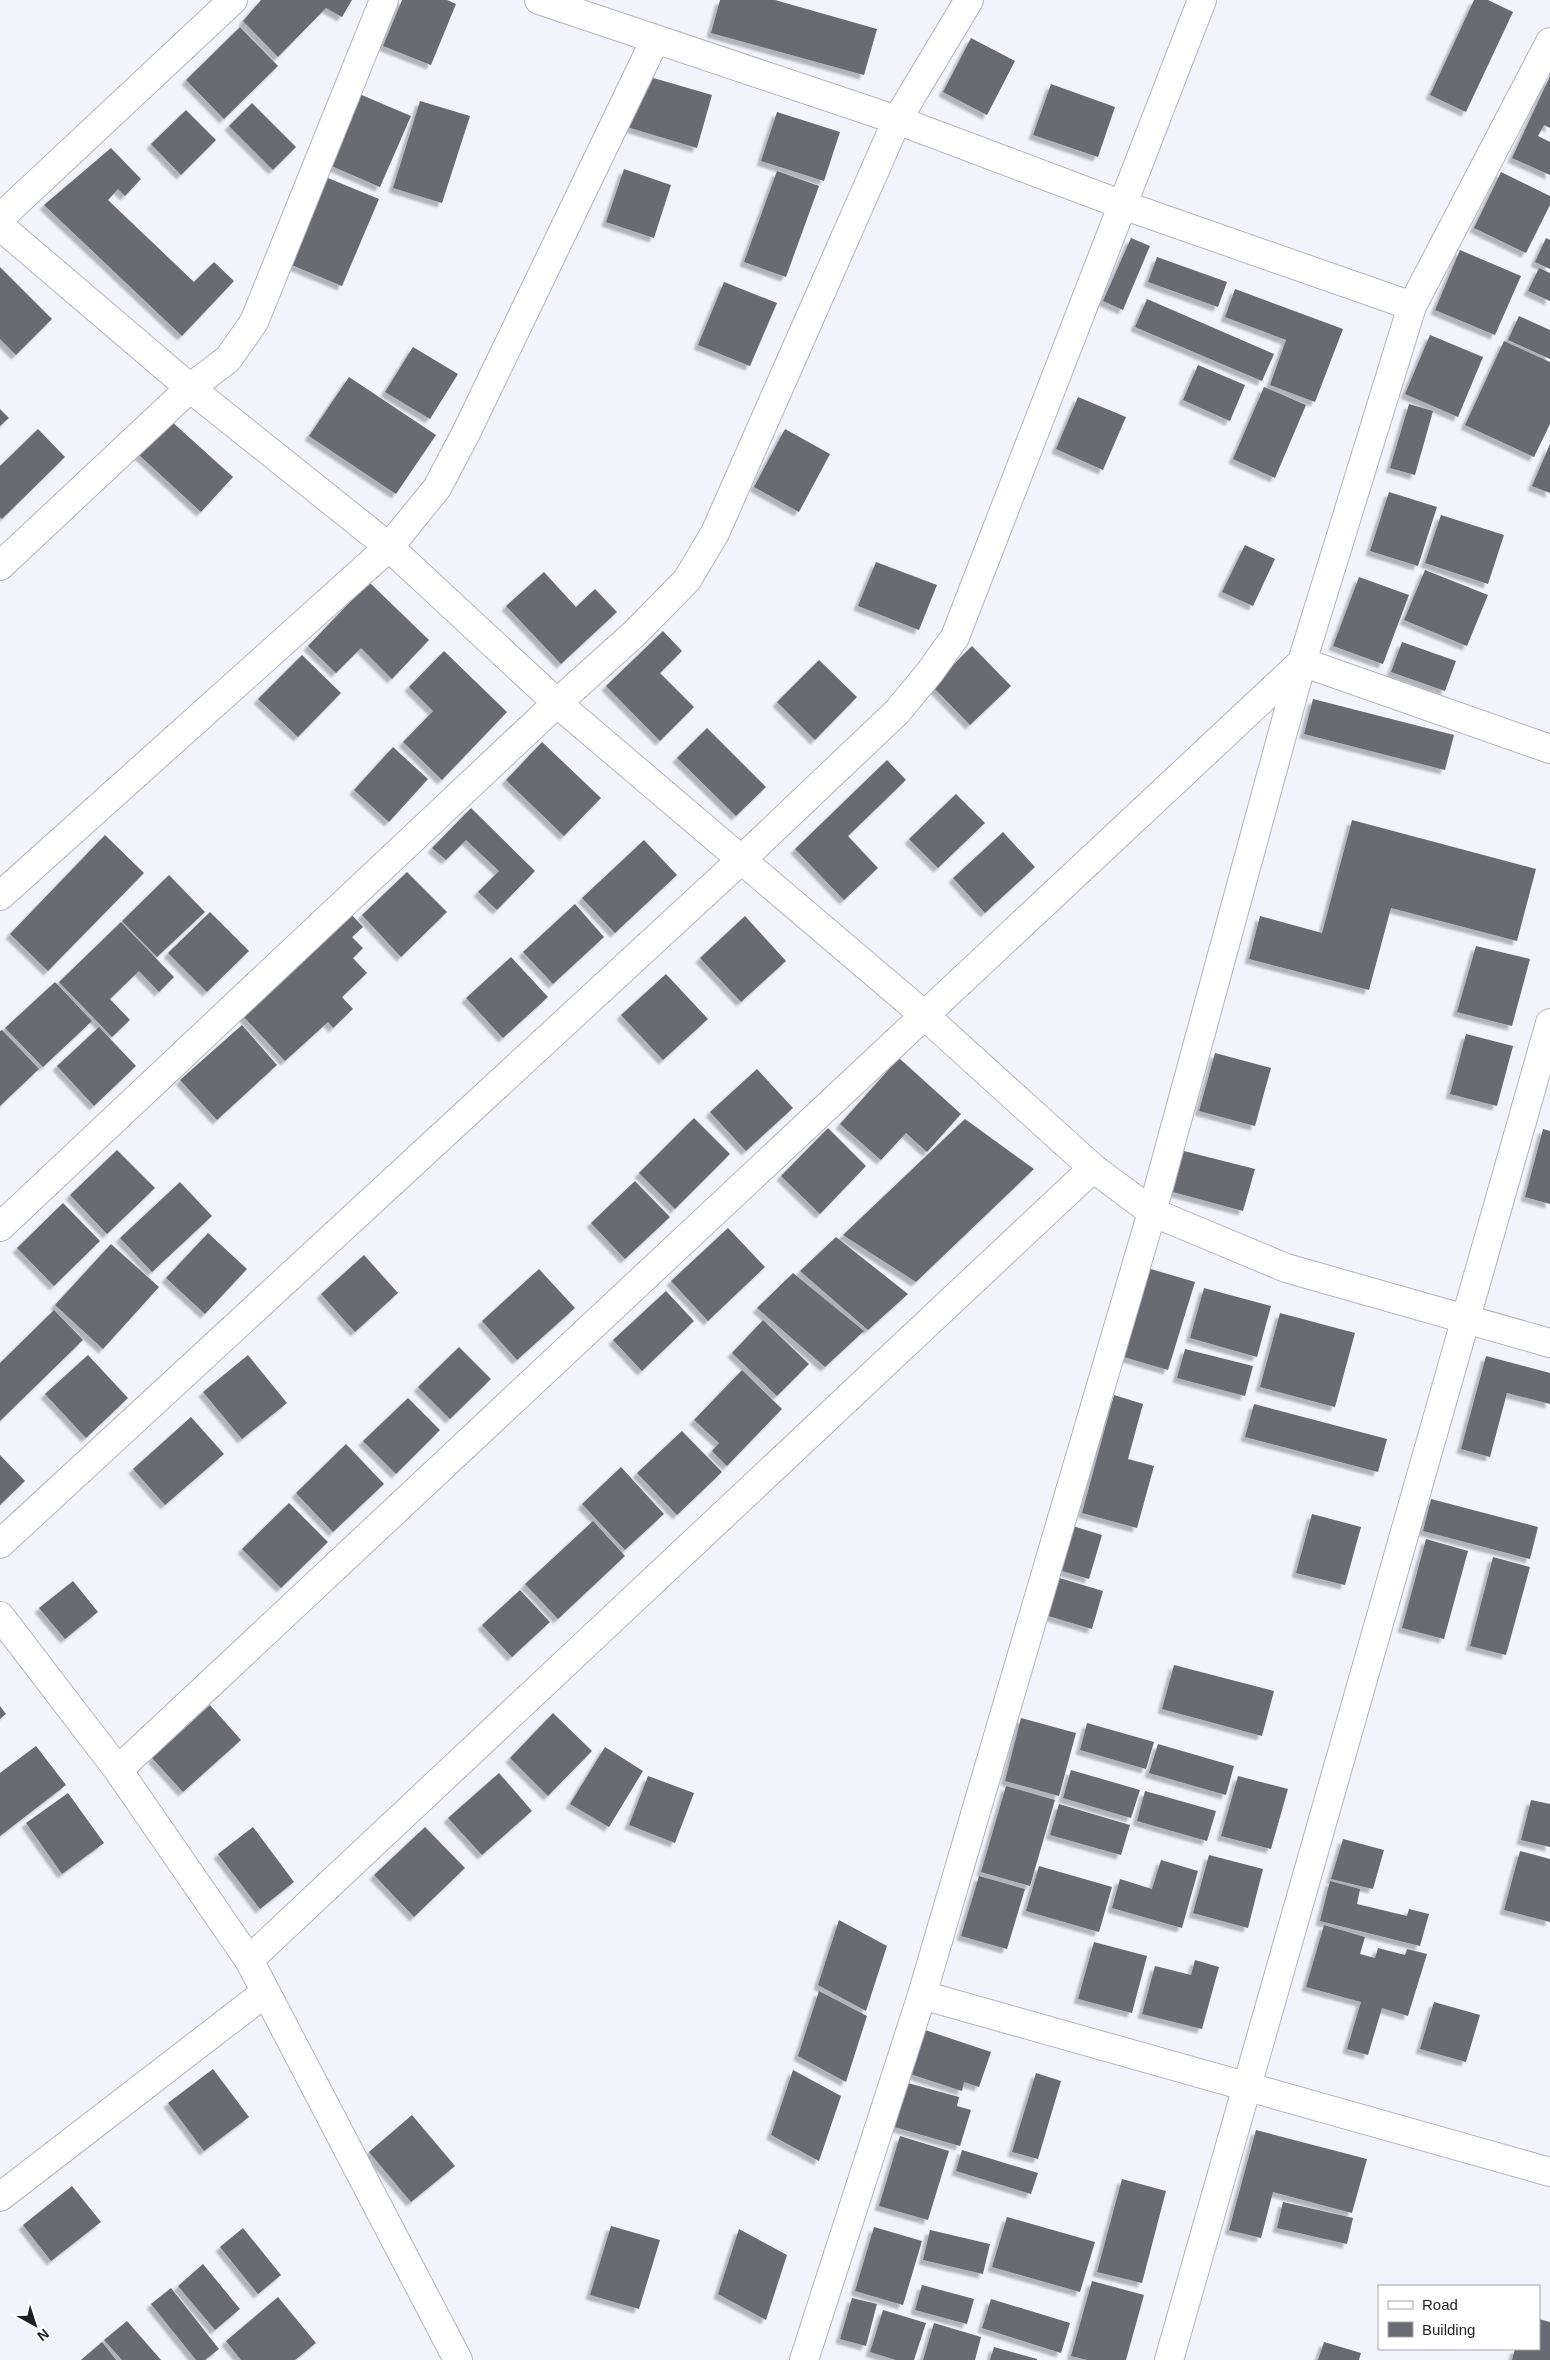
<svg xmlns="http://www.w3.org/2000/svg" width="1550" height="2360" viewBox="0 0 1550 2360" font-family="Arial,sans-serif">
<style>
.building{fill:#6a6b73;filter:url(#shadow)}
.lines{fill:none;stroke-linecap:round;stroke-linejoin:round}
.minor-casing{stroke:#b4b4bd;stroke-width:30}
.tertiary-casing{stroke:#b4b4bd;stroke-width:30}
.minor{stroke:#fff;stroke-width:28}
.tertiary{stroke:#fff;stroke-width:28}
</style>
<defs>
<filter id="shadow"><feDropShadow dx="-4.5" dy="4.5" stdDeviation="1" flood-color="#0004"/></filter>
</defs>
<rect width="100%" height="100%" fill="#f2f3fd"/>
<!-- building -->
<path class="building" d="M 261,0 L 352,0 L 342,17 L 326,8 L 278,57 L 243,21 Z
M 402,0 L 447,0 L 456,4 L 431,65 L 383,46 Z
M 720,0 L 775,0 L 877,29 L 864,75 L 711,33 Z
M 1474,0 L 1488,0 L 1513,12 L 1466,112 L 1430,95 Z
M 240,27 L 278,66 L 224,119 L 186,80 Z
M 971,38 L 1015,61 L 987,115 L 943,92 Z
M 643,75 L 712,95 L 697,148 L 627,127 Z
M 1550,76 L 1550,128 L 1544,125 L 1538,136 L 1550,142 L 1550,175 L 1512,158 Z
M 1051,84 L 1115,107 L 1098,157 L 1033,135 Z
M 357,93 L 411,116 L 380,187 L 327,164 Z
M 420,101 L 470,116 L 442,203 L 393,188 Z
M 252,103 L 296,147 L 273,170 L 229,126 Z
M 186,110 L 216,140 L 181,175 L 151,144 Z
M 777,112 L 840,132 L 824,181 L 761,161 Z
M 111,148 L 141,179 L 125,196 L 118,189 L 108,200 L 194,282 L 214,262 L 234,281 L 182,336 L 44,205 Z
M 624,169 L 671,185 L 654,238 L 606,222 Z
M 777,171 L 819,186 L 786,277 L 744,262 Z
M 1501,172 L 1550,196 L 1550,205 L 1526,253 L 1474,228 Z
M 323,176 L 379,199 L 342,286 L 287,263 Z
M 1131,238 L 1150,246 L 1123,310 L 1103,301 Z
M 1546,238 L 1550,240 L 1550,269 L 1535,262 Z
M 1460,250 L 1521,276 L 1495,335 L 1435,310 Z
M 1157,257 L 1227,282 L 1218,307 L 1148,282 Z
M 0,267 L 52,319 L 16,355 L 0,339 Z
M 1539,268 L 1550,273 L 1550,301 L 1528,291 Z
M 724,282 L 777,303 L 750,366 L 698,345 Z
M 1235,289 L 1343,329 L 1315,402 L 1270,385 L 1286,340 L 1225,317 Z
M 1147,299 L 1274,354 L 1262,381 L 1135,327 Z
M 1519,316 L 1550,330 L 1550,359 L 1508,340 Z
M 1430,335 L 1483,357 L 1458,417 L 1405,394 Z
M 1504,341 L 1550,362 L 1550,424 L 1534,457 L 1465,425 Z
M 413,347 L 458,374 L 430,419 L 385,392 Z
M 1198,365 L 1245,385 L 1230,421 L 1183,400 Z
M 349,377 L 436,435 L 396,494 L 309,436 Z
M 1264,387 L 1306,405 L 1275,478 L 1233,459 Z
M 1078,397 L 1126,417 L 1103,470 L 1056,449 Z
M 1409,404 L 1433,411 L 1415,475 L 1390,468 Z
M 0,409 L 9,418 L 0,426 Z
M 170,420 L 233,477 L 201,512 L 138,454 Z
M 38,429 L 65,457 L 2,519 L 0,517 L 0,466 Z
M 785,429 L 830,454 L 799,512 L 754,487 Z
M 1550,444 L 1550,493 L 1532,486 Z
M 1389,492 L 1437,507 L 1418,566 L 1370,551 Z
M 1441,515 L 1504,535 L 1488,584 L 1425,563 Z
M 1245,545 L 1275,559 L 1253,606 L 1222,592 Z
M 876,562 L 937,585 L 919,630 L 858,606 Z
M 1425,570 L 1488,595 L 1467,646 L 1404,620 Z
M 544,572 L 576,607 L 595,589 L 617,612 L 561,664 L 506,606 Z
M 1359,577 L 1409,595 L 1383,664 L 1333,646 Z
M 369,582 L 429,640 L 392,679 L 361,648 L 336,673 L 308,646 Z
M 663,631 L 682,651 L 660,673 L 694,707 L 660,741 L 606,686 Z
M 1402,642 L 1456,661 L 1445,691 L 1391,672 Z
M 972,646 L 1011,686 L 970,725 L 932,686 Z
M 444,651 L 507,712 L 442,780 L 403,742 L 433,711 L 409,687 Z
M 302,655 L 341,693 L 298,737 L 258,699 Z
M 819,660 L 857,697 L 815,740 L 777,702 Z
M 1313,699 L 1454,735 L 1445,770 L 1304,734 Z
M 707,728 L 766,787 L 736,816 L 677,758 Z
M 542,742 L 601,798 L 564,836 L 506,780 Z
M 393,747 L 428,779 L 389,822 L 354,790 Z
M 887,760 L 906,780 L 848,836 L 878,868 L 844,900 L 795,849 Z
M 956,794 L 985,823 L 938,868 L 909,839 Z
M 471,808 L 535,871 L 497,910 L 478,892 L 499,871 L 466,840 L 446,860 L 432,848 Z
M 1352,820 L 1536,869 L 1517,941 L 1391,908 L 1369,990 L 1249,959 L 1260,916 L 1322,933 Z
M 1003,832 L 1035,867 L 985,913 L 953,878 Z
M 105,835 L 144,873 L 48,971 L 10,934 Z
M 644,840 L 677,875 L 615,933 L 582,898 Z
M 407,872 L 447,912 L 401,957 L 362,915 Z
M 169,875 L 205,912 L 157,957 L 122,921 Z
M 575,904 L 604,937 L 553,984 L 523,952 Z
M 210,912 L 249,951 L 207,992 L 168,953 Z
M 350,913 L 363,927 L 352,937 L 363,948 L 353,958 L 367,973 L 342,997 L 353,1009 L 333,1028 L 328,1022 L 285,1061 L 242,1015 Z
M 745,916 L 786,961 L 741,1002 L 700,958 Z
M 121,922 L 174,977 L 159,992 L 139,971 L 110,999 L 130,1020 L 112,1037 L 59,982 Z
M 1476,946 L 1530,959 L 1512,1026 L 1457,1012 Z
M 511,957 L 548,997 L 503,1038 L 466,998 Z
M 666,974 L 708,1019 L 663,1060 L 621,1015 Z
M 55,982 L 92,1021 L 43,1067 L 5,1028 Z
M 242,1025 L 277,1065 L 217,1120 L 180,1080 Z
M 99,1027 L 136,1066 L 94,1106 L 57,1066 Z
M 2,1030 L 39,1069 L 0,1106 L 0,1031 Z
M 1466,1034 L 1513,1046 L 1497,1106 L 1450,1094 Z
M 1215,1053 L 1271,1068 L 1255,1126 L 1199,1111 Z
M 899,1058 L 961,1114 L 927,1152 L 906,1133 L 881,1160 L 840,1124 Z
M 757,1069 L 793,1108 L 746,1151 L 710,1112 Z
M 694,1118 L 730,1154 L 675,1209 L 639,1173 Z
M 965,1119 L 1034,1169 L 916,1282 L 843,1235 Z
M 828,1128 L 866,1166 L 820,1214 L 781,1176 Z
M 1543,1129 L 1550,1131 L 1550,1204 L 1525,1197 Z
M 117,1150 L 155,1188 L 107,1234 L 70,1195 Z
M 1184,1151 L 1255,1169 L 1243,1211 L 1173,1192 Z
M 635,1181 L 670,1217 L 625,1259 L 591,1223 Z
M 180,1182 L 212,1216 L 152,1272 L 120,1238 Z
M 63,1203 L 100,1241 L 54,1286 L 17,1248 Z
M 728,1228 L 765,1267 L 708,1321 L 671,1281 Z
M 208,1233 L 247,1269 L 205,1314 L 166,1278 Z
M 836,1237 L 908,1294 L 868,1330 L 800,1271 Z
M 111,1244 L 159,1287 L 103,1349 L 55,1305 Z
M 364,1255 L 398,1293 L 355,1332 L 321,1294 Z
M 1144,1267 L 1195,1282 L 1168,1370 L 1117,1355 Z
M 539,1269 L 575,1308 L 517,1360 L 482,1321 Z
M 793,1273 L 864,1331 L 825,1367 L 757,1308 Z
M 1204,1288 L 1271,1306 L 1257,1357 L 1190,1338 Z
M 666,1291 L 694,1321 L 642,1371 L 613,1340 Z
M 54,1310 L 83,1340 L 0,1421 L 0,1363 Z
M 1280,1313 L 1355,1333 L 1335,1407 L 1260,1387 Z
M 763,1320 L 809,1364 L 777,1396 L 732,1353 Z
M 459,1347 L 491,1379 L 450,1419 L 418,1387 Z
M 1185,1349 L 1253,1366 L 1245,1396 L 1177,1378 Z
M 88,1355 L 128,1398 L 86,1438 L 45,1394 Z
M 248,1355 L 287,1403 L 242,1439 L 203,1392 Z
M 1486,1356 L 1550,1373 L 1550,1404 L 1507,1393 L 1490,1457 L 1461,1449 Z
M 742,1370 L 782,1409 L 727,1466 L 712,1451 L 719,1443 L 694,1420 Z
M 1114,1395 L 1143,1404 L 1128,1459 L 1154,1466 L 1137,1528 L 1082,1513 Z
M 408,1398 L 440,1430 L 396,1474 L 363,1441 Z
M 1254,1404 L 1387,1439 L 1378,1472 L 1245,1437 Z
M 191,1417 L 224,1454 L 165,1505 L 133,1469 Z
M 682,1431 L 722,1472 L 677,1515 L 637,1473 Z
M 346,1444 L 384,1484 L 333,1532 L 296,1493 Z
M 0,1455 L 25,1481 L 0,1505 Z
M 621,1467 L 664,1514 L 625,1550 L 582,1504 Z
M 1431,1499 L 1538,1527 L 1530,1559 L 1423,1531 Z
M 289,1503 L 328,1542 L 281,1588 L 242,1549 Z
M 1312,1514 L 1361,1527 L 1345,1585 L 1296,1573 Z
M 593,1521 L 625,1556 L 558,1619 L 525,1584 Z
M 1063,1523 L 1102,1535 L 1089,1579 L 1049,1567 Z
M 1426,1539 L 1468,1551 L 1444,1639 L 1402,1628 Z
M 1493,1557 L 1530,1567 L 1506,1655 L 1470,1646 Z
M 1056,1577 L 1103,1591 L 1092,1629 L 1045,1615 Z
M 73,1581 L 98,1612 L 65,1639 L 39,1608 Z
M 520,1590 L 550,1622 L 512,1657 L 482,1625 Z
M 1174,1665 L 1274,1691 L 1262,1736 L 1162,1709 Z
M 210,1705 L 241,1740 L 183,1792 L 152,1758 Z
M 0,1706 L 6,1714 L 0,1719 Z
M 553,1713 L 592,1751 L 548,1796 L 510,1758 Z
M 1021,1718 L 1076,1733 L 1059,1796 L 1005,1781 Z
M 1087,1723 L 1154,1742 L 1146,1769 L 1080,1750 Z
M 1158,1744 L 1234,1766 L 1226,1795 L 1149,1773 Z
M 36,1746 L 66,1785 L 0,1836 L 0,1773 Z
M 605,1747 L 643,1771 L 609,1827 L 570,1804 Z
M 1071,1770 L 1140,1790 L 1131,1818 L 1063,1798 Z
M 499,1773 L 532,1811 L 482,1855 L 448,1818 Z
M 648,1776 L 694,1793 L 675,1843 L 629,1825 Z
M 1238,1776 L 1288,1789 L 1271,1849 L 1221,1836 Z
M 1006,1786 L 1055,1800 L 1030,1886 L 981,1872 Z
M 1145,1791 L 1216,1811 L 1207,1841 L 1137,1821 Z
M 68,1793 L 104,1843 L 62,1874 L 26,1823 Z
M 1531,1800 L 1550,1804 L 1550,1847 L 1521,1840 Z
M 1059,1804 L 1130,1825 L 1121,1855 L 1050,1835 Z
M 253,1827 L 294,1882 L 260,1909 L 218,1854 Z
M 425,1827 L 465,1868 L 414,1917 L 374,1875 Z
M 1343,1839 L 1384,1850 L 1373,1889 L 1331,1879 Z
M 1520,1851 L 1550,1859 L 1550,1922 L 1504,1910 Z
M 1209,1855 L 1263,1869 L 1248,1928 L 1193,1913 Z
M 1161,1860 L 1198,1871 L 1182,1928 L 1112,1908 L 1120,1879 L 1152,1889 Z
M 1039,1866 L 1112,1887 L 1099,1932 L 1026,1911 Z
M 979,1876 L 1025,1889 L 1007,1949 L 961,1936 Z
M 1330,1881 L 1360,1889 L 1357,1904 L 1407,1916 L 1409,1909 L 1429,1914 L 1420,1946 L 1320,1921 Z
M 839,1920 L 887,1946 L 866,2011 L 818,1985 Z
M 1324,1925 L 1365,1937 L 1360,1954 L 1375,1958 L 1378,1948 L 1405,1955 L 1407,1949 L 1427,1954 L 1408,2016 L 1382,2008 L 1368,2055 L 1347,2049 L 1361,2002 L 1306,1987 Z
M 1094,1942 L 1147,1956 L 1132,2013 L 1078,1999 Z
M 1195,1960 L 1219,1967 L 1202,2029 L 1142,2014 L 1155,1966 L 1191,1975 Z
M 819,1991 L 867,2016 L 846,2082 L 798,2056 Z
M 1434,2002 L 1480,2015 L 1466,2062 L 1420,2049 Z
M 922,2029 L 991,2052 L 979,2087 L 964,2082 L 962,2091 L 907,2073 Z
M 213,2069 L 249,2117 L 204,2151 L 168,2103 Z
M 793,2070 L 841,2096 L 819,2161 L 771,2135 Z
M 1036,2073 L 1061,2081 L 1038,2159 L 1012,2152 Z
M 904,2082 L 959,2097 L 957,2106 L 971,2110 L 960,2146 L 891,2126 Z
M 412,2115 L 455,2166 L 411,2202 L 369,2152 Z
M 1256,2130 L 1367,2159 L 1352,2213 L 1273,2192 L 1261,2238 L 1229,2230 Z
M 900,2136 L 949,2151 L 928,2220 L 879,2206 Z
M 962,2150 L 1038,2173 L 1031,2194 L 956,2171 Z
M 1122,2179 L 1166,2191 L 1142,2283 L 1097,2272 Z
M 72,2186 L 101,2222 L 51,2261 L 23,2225 Z
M 1283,2202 L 1353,2218 L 1347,2244 L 1277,2228 Z
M 1007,2217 L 1095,2242 L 1080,2292 L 992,2267 Z
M 611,2226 L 660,2240 L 639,2309 L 590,2295 Z
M 874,2227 L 922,2241 L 903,2305 L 855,2291 Z
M 243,2228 L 281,2275 L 258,2294 L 220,2247 Z
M 739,2229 L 787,2255 L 766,2320 L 718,2294 Z
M 930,2230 L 990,2244 L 983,2274 L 923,2260 Z
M 203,2264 L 240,2309 L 215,2330 L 178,2286 Z
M 1092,2281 L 1144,2295 L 1126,2360 L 1087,2360 L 1071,2356 Z
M 922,2285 L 974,2299 L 967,2324 L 915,2310 Z
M 171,2288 L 219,2349 L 205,2360 L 196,2360 L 151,2304 Z
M 278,2297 L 316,2343 L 295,2360 L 241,2360 L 226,2341 Z
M 852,2298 L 877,2304 L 866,2346 L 840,2339 Z
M 991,2299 L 1070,2323 L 1061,2353 L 982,2328 Z
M 883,2310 L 926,2323 L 914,2360 L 896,2360 L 870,2352 Z
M 1539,2319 L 1550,2322 L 1550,2360 L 1512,2360 L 1515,2349 L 1539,2349 Z
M 127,2321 L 161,2360 L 122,2360 L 104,2340 Z
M 934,2323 L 981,2337 L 975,2360 L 923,2360 Z
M 102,2342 L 116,2360 L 81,2360 Z
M 1324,2342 L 1361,2353 L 1359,2360 L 1318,2360 Z
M 994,2347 L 1037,2359 L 1037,2360 L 990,2360 Z"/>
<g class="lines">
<defs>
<path id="minor" d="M 539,0 L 897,120 L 1123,205 L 1412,306
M 0,226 L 190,388 L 389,547 L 557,703 L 923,1014 L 1093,1168 L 1152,1212 L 1286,1268 L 1550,1343
M 0,566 L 190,388 L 228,359 L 254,322 L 384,0
M 0,896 L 389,547 L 437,488 L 466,433 L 655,40
M 0,1227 L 557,703 L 634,634 L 687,580 L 715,533 L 897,120 L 969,0
M 0,1544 L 741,860 L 897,712 L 930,672 L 955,637 L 1202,0
M 0,1616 L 118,1770 L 249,1960 L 458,2360
M 118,1770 L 1302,662 L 1550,749
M 249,1960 L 1093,1168
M 922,1995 L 1550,2172
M 0,2197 L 266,1992
M 804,2360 L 922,1995 L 1152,1212 L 1302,662 L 1412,306 L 1550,42
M 1169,2360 C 1293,1913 1426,1470 1550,1023"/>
<path id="tertiary" d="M 0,218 L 233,0"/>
</defs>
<!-- minor casing -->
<use href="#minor" class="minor-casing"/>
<!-- tertiary casing -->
<use href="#tertiary" class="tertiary-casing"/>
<!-- minor -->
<use href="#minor" class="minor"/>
<!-- tertiary -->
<use href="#tertiary" class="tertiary"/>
</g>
<!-- legend -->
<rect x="1378" y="2285" width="162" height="65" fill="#ffffff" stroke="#a5a5a7"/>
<rect x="1388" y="2301" width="25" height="8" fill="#ffffff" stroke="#a5a5a7"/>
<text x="1422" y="2310" font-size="15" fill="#1e1f22">Road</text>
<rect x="1388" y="2322" width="25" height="15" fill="#6a6b73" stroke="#a5a5a7"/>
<text x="1422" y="2335" font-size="15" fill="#1e1f22">Building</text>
<!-- north arrow -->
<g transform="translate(35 2325) rotate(141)" stroke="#ffffff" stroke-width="4" paint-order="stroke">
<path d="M0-4L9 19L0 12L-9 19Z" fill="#1e1f22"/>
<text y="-8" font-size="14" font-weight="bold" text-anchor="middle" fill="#1e1f22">N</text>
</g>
</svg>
